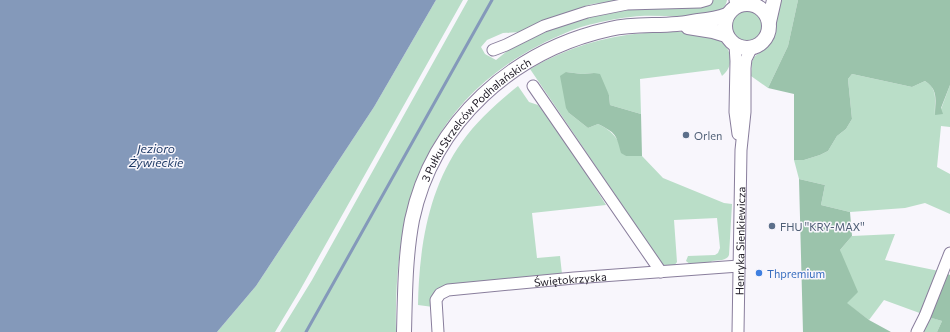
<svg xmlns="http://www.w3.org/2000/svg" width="950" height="332" viewBox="0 0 950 332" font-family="Commissioner,sans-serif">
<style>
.green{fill:#badec8}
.forest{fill:#9bc3ab}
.water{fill:#8499ba}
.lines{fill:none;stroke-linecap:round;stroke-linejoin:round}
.stream{stroke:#8499ba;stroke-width:3}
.minor-casing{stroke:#897e9c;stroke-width:13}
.major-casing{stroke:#897e9c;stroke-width:16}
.minor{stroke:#fff;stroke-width:11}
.major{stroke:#fff;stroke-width:14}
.service-dot{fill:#5c6f8a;stroke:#f8f6fc;stroke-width:1.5}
.shop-dot{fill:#3f7fe0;stroke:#f8f6fc;stroke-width:1.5}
.labels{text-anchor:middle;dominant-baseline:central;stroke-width:3;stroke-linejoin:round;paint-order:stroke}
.street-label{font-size:11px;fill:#1c1823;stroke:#f8f6fc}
.service-label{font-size:11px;fill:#4e5e75;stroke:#f8f6fc;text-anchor:start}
.shop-label{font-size:11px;fill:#366cbe;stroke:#f8f6fc;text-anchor:start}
.water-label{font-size:12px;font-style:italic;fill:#1f3a66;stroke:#f8f6fc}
</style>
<rect width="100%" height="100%" fill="#f8f6fc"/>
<!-- green -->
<path class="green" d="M 436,0 L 463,0 L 299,292 L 275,332 L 217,332 L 256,286 L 374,107 Z
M 468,0 L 630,0 L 592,4 L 552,18 L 520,32 L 503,33 L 487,40 L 481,47 L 485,54 L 496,60 L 517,43 L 569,20 L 624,7 L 711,0 L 727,0 C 726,6 722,11 716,13 C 691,19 666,15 640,16 C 622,17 587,24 570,31 C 433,87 393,192 396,332 L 280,332 L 312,280 Z
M 780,0 L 798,0 L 788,46 L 768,88 L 751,76 L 752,62 L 754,57 L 768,46 L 773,40 L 776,30 L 775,22 Z
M732 26a15 15 0 1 1 30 0a15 15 0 1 1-30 0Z
M 645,33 C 667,33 727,25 730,57 C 731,65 728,71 722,76 L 719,69 L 640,79 L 641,114 L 610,105 L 609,95 L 594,73 L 582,74 L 566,72 L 569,113 L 588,128 L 598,124 C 615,132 618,140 626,156 L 642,156 L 663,178 L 724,203 L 732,204 L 729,255 C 727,261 718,260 712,261 L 710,263 L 691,265 L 686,261 L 688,256 L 715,255 L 718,253 L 720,248 L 717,218 L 674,220 L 677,262 L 674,266 L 662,266 L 637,227 L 530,69 C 566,48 604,36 645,33 Z
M 852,74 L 912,87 L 925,81 C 939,90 934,100 935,115 L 941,109 L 950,85 L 950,127 L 941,126 L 937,167 L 950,174 L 950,214 L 925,203 L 905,208 L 850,212 L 821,205 L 825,185 L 799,179 L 794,160 L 804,160 L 820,155 L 828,151 L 837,136 L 846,129 L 852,119 L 848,79 Z
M 518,86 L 529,102 L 538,105 L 568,144 L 606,205 L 532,213 L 537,258 L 560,256 L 562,274 L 446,287 L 433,307 L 418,305 C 419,249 428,189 462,142 C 477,121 497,103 518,86 Z
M 895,234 L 885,260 L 939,271 L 926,316 L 942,321 L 937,332 L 917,332 L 925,315 L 884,300 L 869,320 L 846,303 L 840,250 L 852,236 Z"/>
<!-- forest -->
<path class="forest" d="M 798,0 L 950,0 L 950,85 L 941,108 L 943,114 L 935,115 C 935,100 939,90 925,81 L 912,87 L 852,74 L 848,79 L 852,119 L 846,129 L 837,136 L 828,151 L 820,155 L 804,160 L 794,160 L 794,94 L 768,88 L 788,46 Z
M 566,72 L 582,74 L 594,73 L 600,74 L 609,95 L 610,105 L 641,114 L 642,156 L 626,156 L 621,153 C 616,134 616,133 598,124 L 588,128 L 569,113 L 566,108 L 560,76 Z
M 799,179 L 825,185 L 821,205 L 850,212 L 852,236 L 840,250 L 858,292 L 847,303 L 869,320 L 891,332 L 803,332 Z
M 944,272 L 950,275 L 950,332 L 937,332 L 942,321 L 925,316 Z"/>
<!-- water -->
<path class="water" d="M 0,0 L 436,0 L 374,107 L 256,286 L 217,332 L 0,332 Z"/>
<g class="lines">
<!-- stream -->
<path class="stream" d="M 306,332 L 492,0"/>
<defs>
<g id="minor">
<path d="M 735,0 L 737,6"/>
<path d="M 735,45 L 736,61 L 735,112 L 738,134"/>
<path d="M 493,50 L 506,45 L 544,26 L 587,12 L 627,4 L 700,2 L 707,0"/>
<path d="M 533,86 L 661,272"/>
<path id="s1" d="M 438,332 L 436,300 L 440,294 L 448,290 L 574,278 L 739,266"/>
<path id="s2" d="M 738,332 L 741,150 L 745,112 L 745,68 L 746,59 L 752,47"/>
<path d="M 917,332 L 925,316 L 950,253"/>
</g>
<g id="major">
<circle cx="747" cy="26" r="22"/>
<path d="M 769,22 L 774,0"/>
<path d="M 688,27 L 713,31 L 726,35"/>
<path id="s3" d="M 404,332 C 405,295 405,257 412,220 C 433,121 514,50 610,29 C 632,24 654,26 677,24 C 684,24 691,22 698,21 C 708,20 717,19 727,15"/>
</g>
</defs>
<!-- minor casing -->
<use href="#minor" class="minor-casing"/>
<!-- major casing -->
<use href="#major" class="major-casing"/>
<!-- minor -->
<use href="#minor" class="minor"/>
<!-- major -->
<use href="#major" class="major"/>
</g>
<!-- markers -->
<g class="service-dot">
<circle cx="686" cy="135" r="4"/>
<circle cx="772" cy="226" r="4"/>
</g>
<circle class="shop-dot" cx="759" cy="273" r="4"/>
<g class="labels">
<!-- street labels -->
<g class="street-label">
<text stroke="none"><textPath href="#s3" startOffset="235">3 Pułku Strzelców Podhalańskich</textPath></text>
<text stroke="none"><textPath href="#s2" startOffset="91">Henryka Sienkiewicza</textPath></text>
<text stroke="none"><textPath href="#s1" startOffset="171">Świętokrzyska</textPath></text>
</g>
<!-- service labels -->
<g class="service-label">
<text x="694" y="135">Orlen</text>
<text x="780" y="226">FHU ''KRY-MAX''</text>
</g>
<!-- shop labels -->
<g class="shop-label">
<text x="767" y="273">Thpremium</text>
</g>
<!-- water labels -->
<g class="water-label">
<text x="156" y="148">Jezioro<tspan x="156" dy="14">Żywieckie</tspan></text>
</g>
</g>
</svg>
